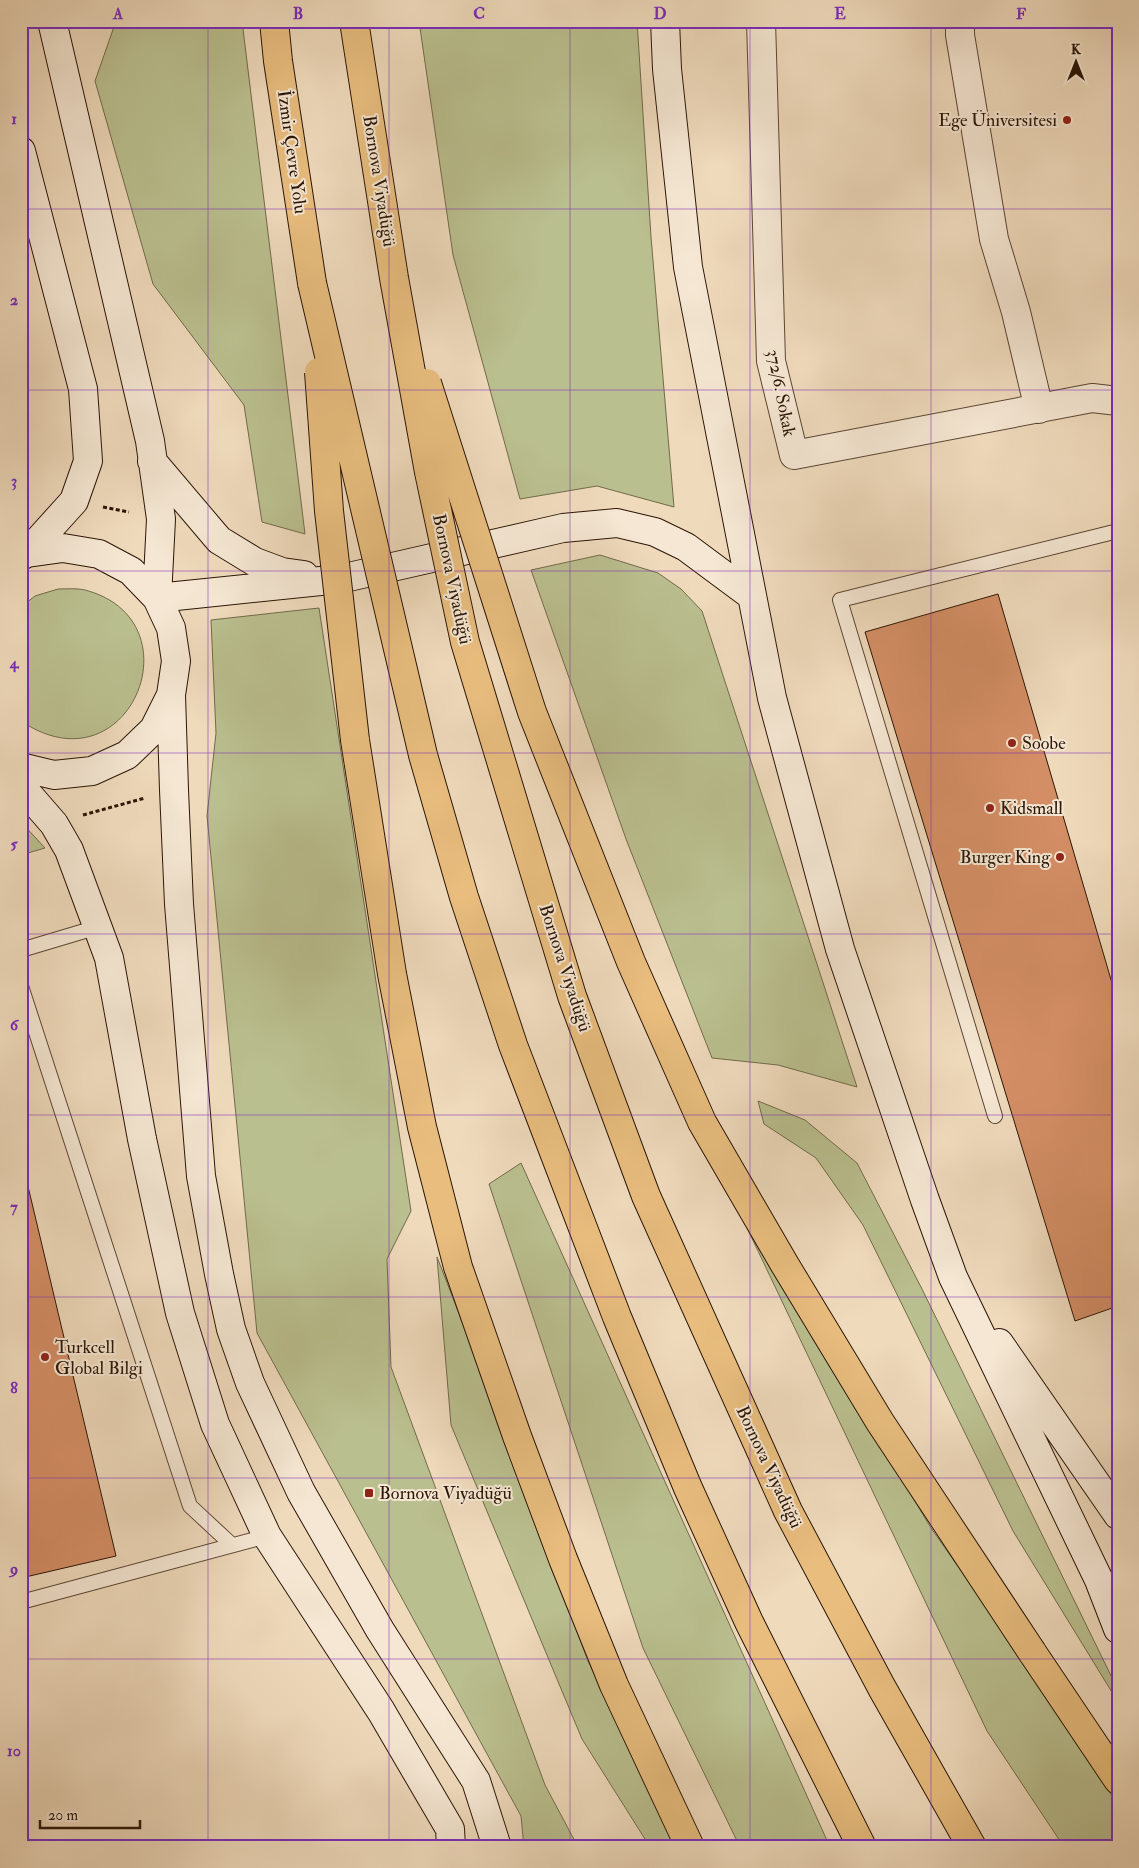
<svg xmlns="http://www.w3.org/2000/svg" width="1139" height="1868" viewBox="0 0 1139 1868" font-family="'IM FELL Double Pica',serif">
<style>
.green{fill:#babf8f;stroke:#726a4a}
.building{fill:#d48e65;stroke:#2b1506}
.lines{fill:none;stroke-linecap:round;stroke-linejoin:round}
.lane-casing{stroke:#5c4634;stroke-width:16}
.street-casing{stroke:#5c4634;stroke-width:30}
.secondary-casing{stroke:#2b1506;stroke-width:30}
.highway-casing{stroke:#2b1506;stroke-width:30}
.path{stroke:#2b1506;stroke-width:3;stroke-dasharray:4 2.5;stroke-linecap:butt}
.lane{stroke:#f5e7d3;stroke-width:14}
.street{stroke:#f5e7d3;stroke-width:28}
.secondary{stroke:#f5e7d3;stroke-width:28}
.highway{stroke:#e8bd7e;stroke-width:28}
.highway-bridge-casing{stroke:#2b1506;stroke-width:30;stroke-linecap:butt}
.highway-bridge{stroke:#e8bd7e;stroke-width:28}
.grid{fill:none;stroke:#7b2cbf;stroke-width:1;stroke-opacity:0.55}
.poi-dot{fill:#8f2418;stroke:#f5e7d3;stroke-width:2}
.labels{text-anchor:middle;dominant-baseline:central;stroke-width:4;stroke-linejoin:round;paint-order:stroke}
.poi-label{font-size:18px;fill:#2b1506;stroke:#f5e7d3;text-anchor:start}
.street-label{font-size:18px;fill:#2b1506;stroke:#f5e7d3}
.neatline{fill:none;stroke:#7b2cbf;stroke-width:2}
.grid-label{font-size:16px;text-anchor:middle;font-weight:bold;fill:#7b2cbf}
</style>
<rect width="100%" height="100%" fill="#efdabc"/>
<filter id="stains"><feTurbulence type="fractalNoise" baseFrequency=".004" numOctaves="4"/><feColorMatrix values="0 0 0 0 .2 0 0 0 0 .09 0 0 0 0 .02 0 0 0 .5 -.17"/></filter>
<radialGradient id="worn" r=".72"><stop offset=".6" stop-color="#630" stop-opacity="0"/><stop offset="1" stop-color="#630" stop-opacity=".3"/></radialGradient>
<!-- green -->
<path class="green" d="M 116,21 L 242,21 L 305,534 L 262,522 L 244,405 L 153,284 L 95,81 Z
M 419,21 L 637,21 L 651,237 L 674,507 L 597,486 L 520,499 L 453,255 Z
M 600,555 L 658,573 L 681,589 L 702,611 L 857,1087 L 778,1065 L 712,1058 L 626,839 L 531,570 Z
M 58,589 C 67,589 77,588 85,590 C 200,620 129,794 21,721 L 21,607 L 35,596 Z
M 319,608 L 411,1211 L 387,1259 L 391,1367 L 545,1785 L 578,1847 L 524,1847 L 521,1816 L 257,1333 L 207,816 L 216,733 L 211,620 Z
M 21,822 L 45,848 L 21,855 Z
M 758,1101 L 805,1120 L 857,1163 L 921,1287 L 1118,1690 L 1118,1702 L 1013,1531 L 863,1225 L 816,1158 L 764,1124 Z
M 521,1163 L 830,1847 L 740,1847 L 643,1648 L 489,1184 Z
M 727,1186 L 931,1528 L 1040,1683 L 1118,1805 L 1118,1847 L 1064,1847 L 987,1731 Z
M 437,1257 L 479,1365 L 588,1661 L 678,1847 L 650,1847 L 582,1739 L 451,1425 Z"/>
<!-- building -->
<path class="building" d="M 998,594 L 1112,983 L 1118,1024 L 1118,1306 L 1075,1321 L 865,632 Z
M 21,1157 L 116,1556 L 21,1578 Z"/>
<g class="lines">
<defs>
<path id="lane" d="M 21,950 L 98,927
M 21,986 L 190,1506 L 232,1545
M 995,1116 L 840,600 L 1118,531
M 21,1602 L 267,1536"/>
<path id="street" d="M 761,21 L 771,361 L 794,455 L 1092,398 L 1118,401
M 960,21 L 960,35 L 994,239 L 1016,312 L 1039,409"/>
<path id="secondary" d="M 52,21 L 150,441 L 161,519 L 157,598
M 665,21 L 667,69 L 688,267 L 772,698 L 840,949 L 925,1200 L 953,1277 L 1099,1580 L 1118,1629
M 21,151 L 83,389 L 88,461 L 74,501 L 27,553 L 21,554
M 152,461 L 219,540 L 255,562 L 282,572 L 304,575
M 21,556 L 27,553 L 63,548 L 99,554 L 131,571 L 157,598 L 171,628 L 176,661 L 171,695 L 154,729 L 127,755 L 92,771 L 54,775 L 21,767
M 157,598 L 340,579 L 563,528 L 617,523 L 655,532 L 686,547 L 752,596
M 171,695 L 174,790 L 179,904 L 201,1176 L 219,1274 L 231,1329 L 250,1383 L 301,1492 L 380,1630 L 476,1781 L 497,1847
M 21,786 L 54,824 L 69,850 L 109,958 L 142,1139 L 180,1313 L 215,1424 L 267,1536 L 381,1711 L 450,1829 L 451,1847
M 999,1343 L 1118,1515"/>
<path id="highway" d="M 274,21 L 278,61 L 312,283
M 1032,1652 L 1118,1780"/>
</defs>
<!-- lane casing -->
<use href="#lane" class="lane-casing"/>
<!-- street casing -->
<use href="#street" class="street-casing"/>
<!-- secondary casing -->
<use href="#secondary" class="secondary-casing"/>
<!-- highway casing -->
<use href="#highway" class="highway-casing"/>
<!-- path -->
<path class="path" d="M 103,507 L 129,512
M 83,815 L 145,798"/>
<!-- lane -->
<use href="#lane" class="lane"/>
<!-- street -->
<use href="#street" class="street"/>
<!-- secondary -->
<use href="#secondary" class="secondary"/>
<!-- highway -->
<use href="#highway" class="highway"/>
<defs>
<path id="highway-bridge" d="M 354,21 L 394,278 L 429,472 L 465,642 L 572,996 L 646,1196 L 788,1511 L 882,1688 L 972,1847
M 312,283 L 423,755 L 464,897 L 513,1045 L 617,1317 L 688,1488 L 749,1622 L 862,1847
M 319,372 L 329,511 L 355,740 L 392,974 L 422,1127 L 458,1267 L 517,1436 L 563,1559 L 614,1685 L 690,1847
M 427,383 L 532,712 L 631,962 L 702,1122 L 785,1265 L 880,1422 L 1032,1652"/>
</defs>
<!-- highway-bridge casing -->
<use href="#highway-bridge" class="highway-bridge-casing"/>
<!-- highway-bridge -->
<use href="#highway-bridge" class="highway-bridge"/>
</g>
<!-- grid -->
<path class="grid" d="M 208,21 L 208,1847M 389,21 L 389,1847M 570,21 L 570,1847M 750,21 L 750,1847M 931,21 L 931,1847M 21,209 L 1118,209M 21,390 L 1118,390M 21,571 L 1118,571M 21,753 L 1118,753M 21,934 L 1118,934M 21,1115 L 1118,1115M 21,1297 L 1118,1297M 21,1478 L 1118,1478M 21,1659 L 1118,1659"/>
<!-- markers -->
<g class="poi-dot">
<circle cx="1067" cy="120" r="5"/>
<circle cx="1012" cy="743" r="5"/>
<circle cx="990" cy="808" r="5"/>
<circle cx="1060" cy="857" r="5"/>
<circle cx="45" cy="1357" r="5"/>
<rect x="364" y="1488" width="10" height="10" rx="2.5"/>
</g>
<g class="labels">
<!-- poi labels -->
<g class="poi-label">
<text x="1057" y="120" text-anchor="end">Ege Üniversitesi</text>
<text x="1022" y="743">Soobe</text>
<text x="1000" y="808">Kidsmall</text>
<text x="1050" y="857" text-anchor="end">Burger King</text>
<text x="55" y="1347">Turkcell<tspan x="55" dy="21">Global Bilgi</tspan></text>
<text x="379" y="1493">Bornova Viyadüğü</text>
</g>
<!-- street labels -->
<g class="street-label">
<text transform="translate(292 152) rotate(82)">İzmir Çevre Yolu</text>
<text transform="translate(379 181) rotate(81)">Bornova Viyadüğü</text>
<text transform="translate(781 393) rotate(79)">372/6. Sokak</text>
<text transform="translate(452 579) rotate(78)">Bornova Viyadüğü</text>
<text transform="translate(565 968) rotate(72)">Bornova Viyadüğü</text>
<text transform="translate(769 1467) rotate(65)">Bornova Viyadüğü</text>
</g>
</g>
<!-- margin -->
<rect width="1139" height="1868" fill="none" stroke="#efdabc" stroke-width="55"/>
<!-- north arrow -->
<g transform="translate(1076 62)" stroke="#f5e7d3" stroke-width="4" paint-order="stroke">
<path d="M0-4L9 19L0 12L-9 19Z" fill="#2b1506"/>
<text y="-8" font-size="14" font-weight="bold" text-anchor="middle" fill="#2b1506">K</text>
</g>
<!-- scale -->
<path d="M40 1820v8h100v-8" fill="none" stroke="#2b1506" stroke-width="2.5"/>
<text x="48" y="1820" font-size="15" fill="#2b1506" stroke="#f5e7d3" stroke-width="4" paint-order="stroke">20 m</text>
<rect x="28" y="28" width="1084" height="1812" class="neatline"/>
<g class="grid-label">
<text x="118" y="19">A</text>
<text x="298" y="19">B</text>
<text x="479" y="19">C</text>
<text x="660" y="19">D</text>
<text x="840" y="19">E</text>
<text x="1021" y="19">F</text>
<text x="14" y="124">1</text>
<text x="14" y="305">2</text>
<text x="14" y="486">3</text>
<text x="14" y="668">4</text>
<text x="14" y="849">5</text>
<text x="14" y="1030">6</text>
<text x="14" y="1212">7</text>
<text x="14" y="1393">8</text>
<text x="14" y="1574">9</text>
<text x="14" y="1756">10</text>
</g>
<rect width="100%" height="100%" filter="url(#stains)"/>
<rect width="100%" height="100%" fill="url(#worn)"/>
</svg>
